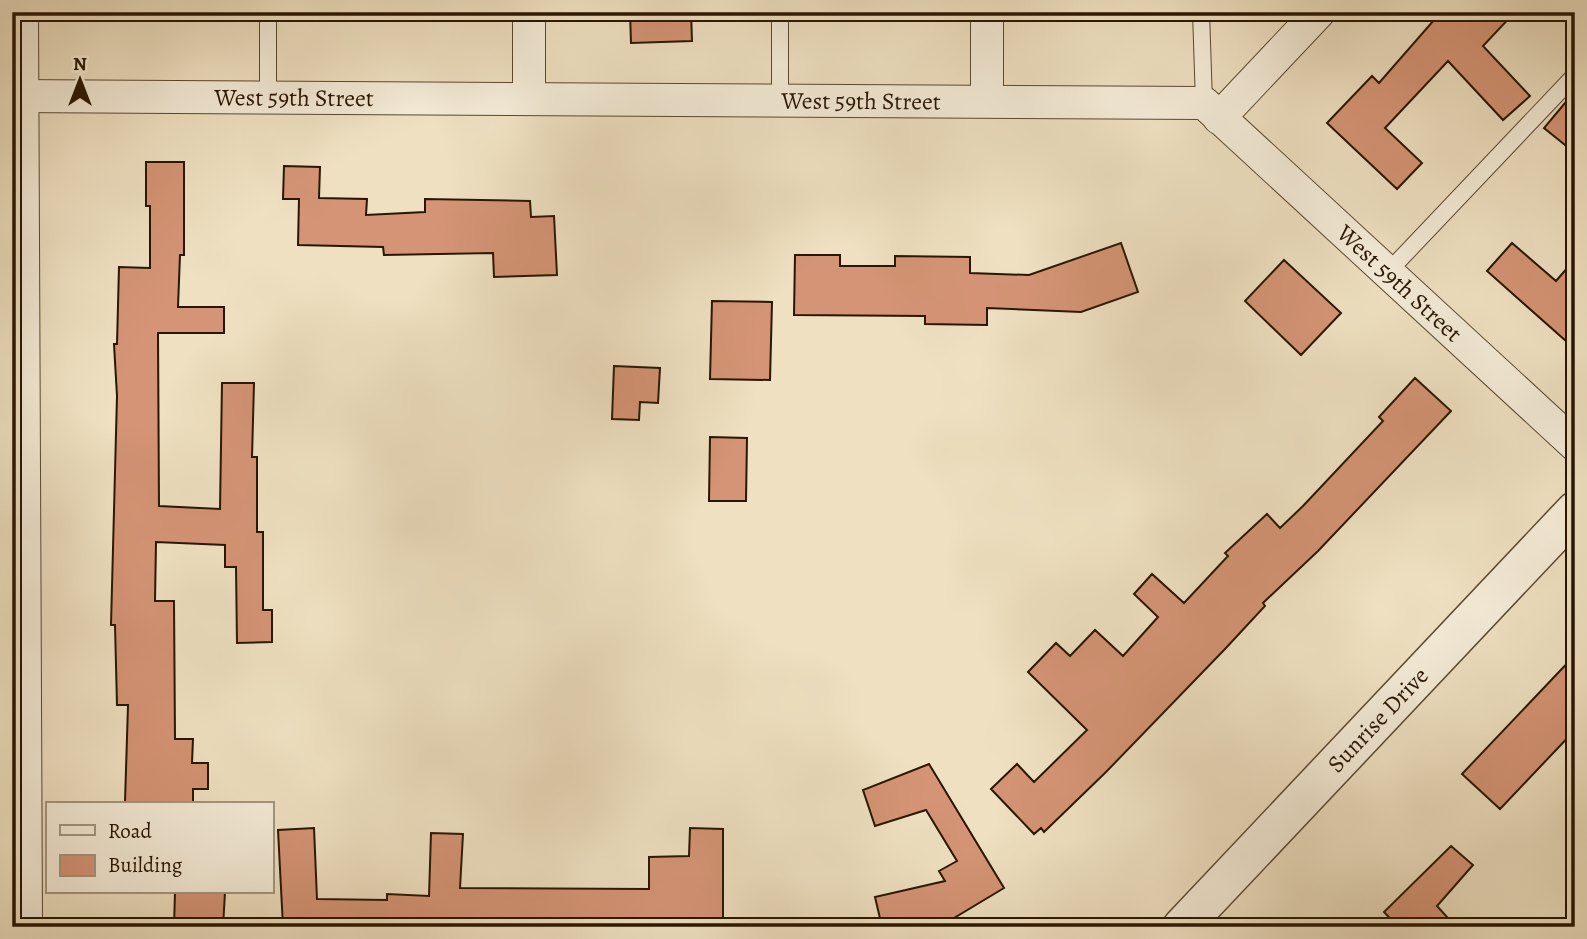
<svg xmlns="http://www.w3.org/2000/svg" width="1587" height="939" viewBox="0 0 1587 939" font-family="Alegreya,serif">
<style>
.building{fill:#d49475;stroke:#291600;stroke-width:2}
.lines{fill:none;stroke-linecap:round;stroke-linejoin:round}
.service-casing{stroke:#5a4830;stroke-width:18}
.minor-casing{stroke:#5a4830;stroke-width:34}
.tertiary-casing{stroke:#5a4830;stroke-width:41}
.service{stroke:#f4ebd7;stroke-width:16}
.minor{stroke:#f4ebd7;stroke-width:32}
.tertiary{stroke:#f4ebd7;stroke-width:38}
.labels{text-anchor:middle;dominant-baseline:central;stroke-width:5;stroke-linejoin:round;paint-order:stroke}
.street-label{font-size:24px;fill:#291600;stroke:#f4ebd7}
</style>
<rect width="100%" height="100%" fill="#eee0c1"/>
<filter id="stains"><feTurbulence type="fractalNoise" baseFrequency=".00286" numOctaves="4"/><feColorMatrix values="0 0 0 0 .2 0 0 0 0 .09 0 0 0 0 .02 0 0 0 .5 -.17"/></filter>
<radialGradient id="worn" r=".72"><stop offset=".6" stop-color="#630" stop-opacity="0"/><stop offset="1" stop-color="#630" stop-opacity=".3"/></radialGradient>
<!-- building -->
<path class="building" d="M 630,12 L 691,12 L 692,41 L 631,43 Z
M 1441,12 L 1515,12 L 1483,46 L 1530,96 L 1503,120 L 1448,61 L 1385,128 L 1422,163 L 1397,189 L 1327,123 L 1372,76 L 1379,83 Z
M 1575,91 L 1575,153 L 1544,128 Z
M 146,162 L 184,162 L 184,255 L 180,255 L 178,307 L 224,307 L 224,333 L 158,333 L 159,506 L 220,509 L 222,383 L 254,383 L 252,457 L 257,457 L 257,532 L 263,532 L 263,610 L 272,610 L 272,642 L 237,643 L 236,567 L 225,567 L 225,545 L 156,542 L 155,601 L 174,601 L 175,739 L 193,739 L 192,763 L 208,763 L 208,789 L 193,789 L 193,803 L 125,802 L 128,705 L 117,705 L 115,625 L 111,625 L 117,396 L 114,344 L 117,344 L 119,267 L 150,268 L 150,206 L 146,206 Z
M 284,166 L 320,167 L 319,198 L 367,199 L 366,215 L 425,212 L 425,199 L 530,201 L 531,217 L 554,216 L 557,275 L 494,277 L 493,253 L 384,255 L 383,247 L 298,245 L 299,199 L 283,199 Z
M 1121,243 L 1138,292 L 1081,312 L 987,308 L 987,325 L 925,324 L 925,316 L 794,315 L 795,255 L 840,255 L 840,266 L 895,266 L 895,256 L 970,257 L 970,273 L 1029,275 Z
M 1512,243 L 1556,281 L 1575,259 L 1575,349 L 1487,271 Z
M 1284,260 L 1341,313 L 1301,355 L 1245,301 Z
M 712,301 L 772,302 L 770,380 L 710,379 Z
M 614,366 L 660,368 L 658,403 L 640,402 L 639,420 L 612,419 Z
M 1415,378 L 1451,411 L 1318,551 L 1263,603 L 1265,606 L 1225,649 L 1106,772 L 1044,832 L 1041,828 L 1034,834 L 991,789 L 1017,764 L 1034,782 L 1087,730 L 1028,672 L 1056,643 L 1070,656 L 1095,630 L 1123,656 L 1158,617 L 1134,594 L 1152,574 L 1184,603 L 1228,556 L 1225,553 L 1267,514 L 1280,528 L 1303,506 L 1383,421 L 1379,417 Z
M 710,437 L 747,438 L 746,501 L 709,501 Z
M 1575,655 L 1575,730 L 1500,809 L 1462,774 Z
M 929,764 L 1004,888 L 939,927 L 882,927 L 875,897 L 945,881 L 939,871 L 957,861 L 926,810 L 875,826 L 863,790 Z
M 314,828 L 317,899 L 387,900 L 387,894 L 429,896 L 431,833 L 463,834 L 460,888 L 649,889 L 649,857 L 689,856 L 690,828 L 723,829 L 723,927 L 283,927 L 278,830 Z
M 1451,846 L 1473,865 L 1437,906 L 1456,927 L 1398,927 L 1384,912 Z
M 175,892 L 225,892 L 223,927 L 174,927 Z"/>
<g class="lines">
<defs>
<path id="service" d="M 780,12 L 780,100
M 1201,12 L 1204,103
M 268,97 L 268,12
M 1387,273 L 1575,75"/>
<g id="minor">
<path d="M 22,12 L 26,927"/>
<path d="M 529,12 L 529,98"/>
<path id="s1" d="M 12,96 L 1204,103 L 1575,445"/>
<path d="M 987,101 L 987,12"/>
<path d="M 1219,118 L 1319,12"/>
</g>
<g id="tertiary">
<path id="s2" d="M 1182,927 L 1575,511"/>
</g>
</defs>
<!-- service casing -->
<use href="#service" class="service-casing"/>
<!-- minor casing -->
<use href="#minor" class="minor-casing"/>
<!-- tertiary casing -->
<use href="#tertiary" class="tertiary-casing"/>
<!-- service -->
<use href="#service" class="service"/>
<!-- minor -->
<use href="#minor" class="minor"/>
<!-- tertiary -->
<use href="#tertiary" class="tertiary"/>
</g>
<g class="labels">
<!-- street labels -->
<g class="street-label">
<text stroke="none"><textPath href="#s1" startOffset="282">West 59th Street</textPath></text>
<text stroke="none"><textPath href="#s1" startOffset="849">West 59th Street</textPath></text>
<text stroke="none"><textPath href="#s1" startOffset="1458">West 59th Street</textPath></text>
<text stroke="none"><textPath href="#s2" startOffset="285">Sunrise Drive</textPath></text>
</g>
</g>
<!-- margin -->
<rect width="1587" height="939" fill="none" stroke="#eee0c1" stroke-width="42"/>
<rect x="14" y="14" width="1559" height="911" fill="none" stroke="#291600" stroke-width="3.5"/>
<rect x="21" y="21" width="1545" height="897" fill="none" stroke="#291600" stroke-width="2"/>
<!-- legend -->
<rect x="46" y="802" width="228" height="91" fill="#f4ebd7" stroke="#a39681" stroke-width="2"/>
<rect x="60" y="825" width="35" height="10" fill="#f4ebd7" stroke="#a39681" stroke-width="2"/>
<text x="108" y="838" font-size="21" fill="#291600">Road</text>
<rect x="60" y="855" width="35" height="21" fill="#d49475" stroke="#a39681" stroke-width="2"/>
<text x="108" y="872" font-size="21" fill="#291600">Building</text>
<!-- north arrow -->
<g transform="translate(80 80)" stroke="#f4ebd7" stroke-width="5" paint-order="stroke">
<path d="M0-5L12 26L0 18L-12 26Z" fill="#291600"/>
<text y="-10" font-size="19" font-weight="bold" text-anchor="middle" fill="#291600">N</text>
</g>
<rect width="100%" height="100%" filter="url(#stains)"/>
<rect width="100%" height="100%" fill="url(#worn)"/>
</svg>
